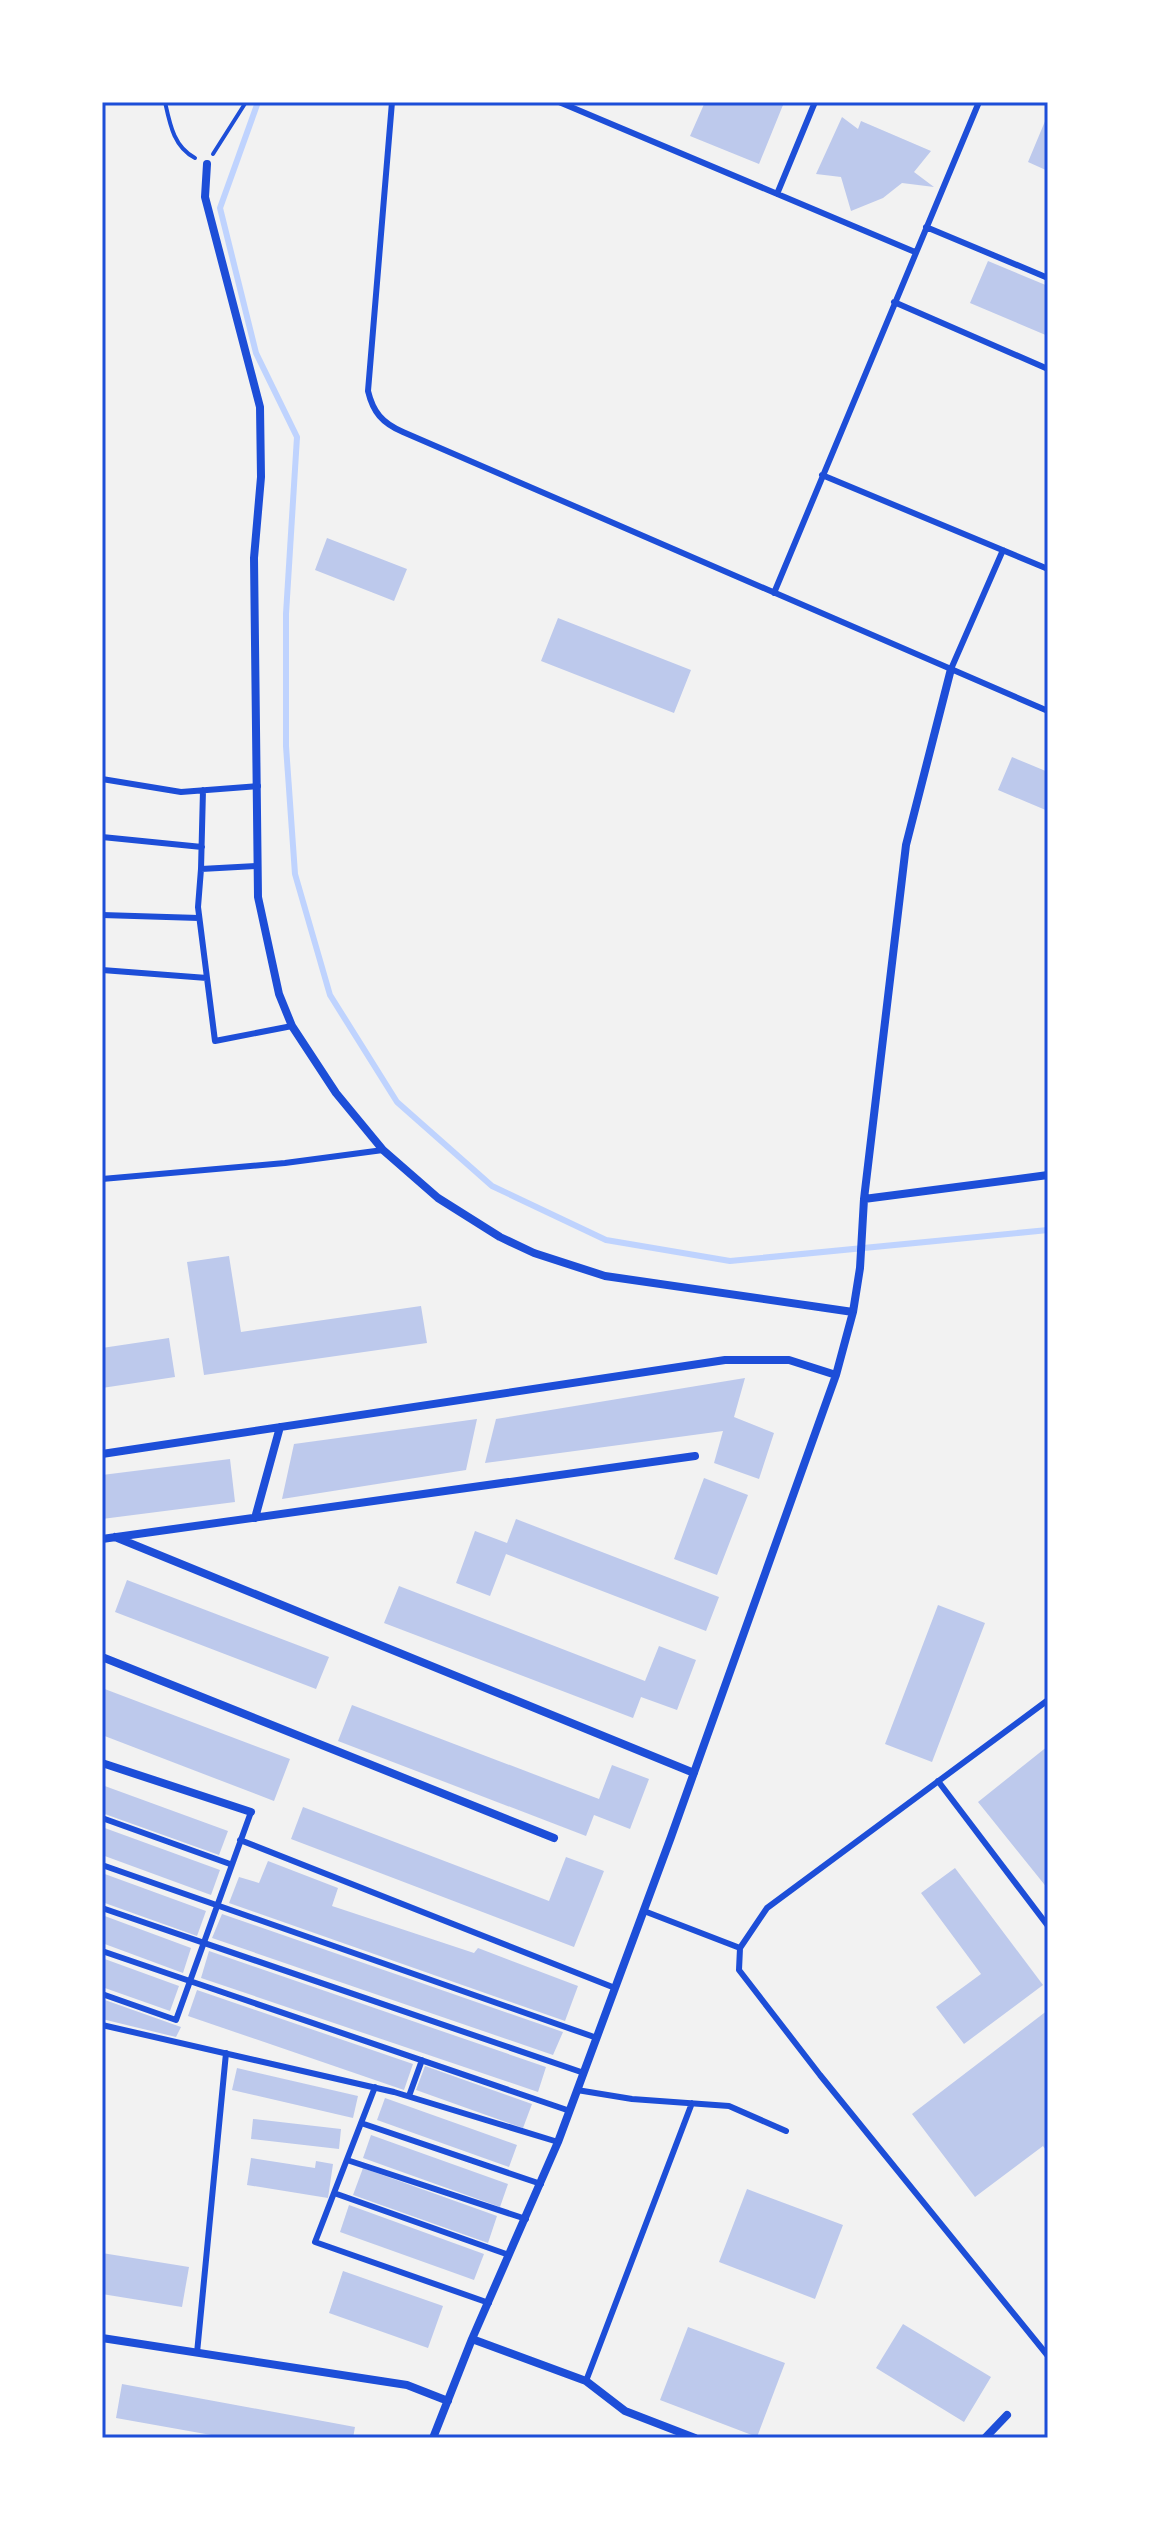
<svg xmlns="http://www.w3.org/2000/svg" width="1150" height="2540" viewBox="0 0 1150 2540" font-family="'Roboto Condensed',sans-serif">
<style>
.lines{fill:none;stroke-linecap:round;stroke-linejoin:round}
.stream{stroke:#bfd3fe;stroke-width:6}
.building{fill:#bdc9ec}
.path{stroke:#1d4ed8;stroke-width:4}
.service{stroke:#1d4ed8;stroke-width:6}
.minor{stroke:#1d4ed8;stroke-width:8}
.neatline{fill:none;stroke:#1d4ed8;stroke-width:3}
</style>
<rect width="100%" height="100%" fill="#f2f2f2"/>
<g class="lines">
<!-- stream -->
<path class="stream" d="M 258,102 L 220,208 L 256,353 L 297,437 L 286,614 L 286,746 L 295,874 L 330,995 L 397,1102 L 492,1186 L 606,1240 L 730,1261 L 1048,1230"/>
</g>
<!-- building -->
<path class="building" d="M 705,102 L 777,102 L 783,105 L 759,164 L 690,136 Z
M 1048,114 L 1048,171 L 1028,162 Z
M 842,117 L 858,129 L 861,121 L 931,151 L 914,172 L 934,187 L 902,183 L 883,198 L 851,211 L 841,177 L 816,174 Z
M 988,261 L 1048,286 L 1048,336 L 970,303 Z
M 327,538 L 407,569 L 394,601 L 315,570 Z
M 558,618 L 691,670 L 674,713 L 541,661 Z
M 1012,757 L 1048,772 L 1048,811 L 998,790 Z
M 229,1256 L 241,1332 L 421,1306 L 427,1343 L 204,1375 L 187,1262 Z
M 169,1338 L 175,1377 L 102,1388 L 102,1348 Z
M 745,1378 L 734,1417 L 774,1433 L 759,1479 L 714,1463 L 723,1431 L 485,1463 L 496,1419 Z
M 477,1419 L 466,1470 L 282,1499 L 294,1444 Z
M 230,1459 L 235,1502 L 102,1519 L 102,1475 Z
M 704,1478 L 748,1495 L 717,1575 L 674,1559 Z
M 516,1519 L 719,1597 L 706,1631 L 506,1554 L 490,1596 L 456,1583 L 475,1531 L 507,1543 Z
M 127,1580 L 329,1657 L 316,1689 L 115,1612 Z
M 399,1586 L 645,1681 L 659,1646 L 696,1660 L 677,1710 L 641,1697 L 633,1718 L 384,1623 Z
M 938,1605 L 985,1623 L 932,1762 L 885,1744 Z
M 102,1688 L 290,1759 L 274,1801 L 102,1735 Z
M 352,1705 L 599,1799 L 612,1765 L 649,1779 L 630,1829 L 594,1815 L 586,1836 L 338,1741 Z
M 1048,1746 L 1048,1889 L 978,1802 Z
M 102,1785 L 228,1831 L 219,1855 L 102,1813 Z
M 303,1807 L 549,1901 L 566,1857 L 604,1871 L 574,1947 L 291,1839 Z
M 102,1827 L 220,1870 L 211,1895 L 102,1855 Z
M 268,1861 L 338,1888 L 332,1906 L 474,1953 L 478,1948 L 578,1986 L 565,2021 L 229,1903 L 239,1877 L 259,1883 Z
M 955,1868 L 1043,1985 L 964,2044 L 936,2007 L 981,1974 L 921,1893 Z
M 102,1873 L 206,1911 L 197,1936 L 102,1902 Z
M 222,1914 L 563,2032 L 553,2055 L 212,1938 Z
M 102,1915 L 191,1948 L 183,1973 L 102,1943 Z
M 209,1951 L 546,2067 L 538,2092 L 201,1978 Z
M 102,1958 L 179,1986 L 170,2011 L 102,1987 Z
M 197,1990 L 413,2064 L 404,2090 L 188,2016 Z
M 102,1999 L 181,2027 L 176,2037 L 102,2019 Z
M 1048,2010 L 1048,2153 L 1043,2146 L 975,2197 L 912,2114 Z
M 425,2066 L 532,2104 L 523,2128 L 416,2090 Z
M 237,2068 L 358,2096 L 353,2118 L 232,2090 Z
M 385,2098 L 517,2145 L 509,2167 L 377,2120 Z
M 253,2119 L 341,2129 L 339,2149 L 251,2139 Z
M 371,2135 L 508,2184 L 500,2207 L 363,2158 Z
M 251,2158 L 315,2168 L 316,2161 L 333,2164 L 328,2198 L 247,2185 Z
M 363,2168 L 497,2216 L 488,2243 L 353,2195 Z
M 747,2189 L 843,2225 L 815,2299 L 719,2262 Z
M 349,2205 L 484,2254 L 474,2280 L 340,2232 Z
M 102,2253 L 189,2267 L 182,2307 L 102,2294 Z
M 343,2271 L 443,2306 L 428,2348 L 329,2313 Z
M 903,2324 L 991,2377 L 964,2422 L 876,2368 Z
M 688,2327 L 785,2363 L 757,2437 L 660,2400 Z
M 122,2384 L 355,2427 L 353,2438 L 228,2438 L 116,2418 Z"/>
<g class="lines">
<!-- path -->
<path class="path" d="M 165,102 C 170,125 174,147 195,158
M 213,154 L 246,102"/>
<!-- service -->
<path class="service" d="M 392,102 L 368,391 C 373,412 382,423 403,432 L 1048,711
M 559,102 L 915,252
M 777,194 L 815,102
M 926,227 L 1048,278
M 894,302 L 1048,369
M 822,475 L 1048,569
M 774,593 L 979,102
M 951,669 L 1003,550
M 102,779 L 181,792 L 258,786
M 102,837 L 202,847
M 257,866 L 201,869 L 198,907 L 215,1041 L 292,1026
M 201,869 L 203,790
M 102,915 L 199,918
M 102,970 L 207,978
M 102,1179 L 285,1163 L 383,1150
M 1048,1700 L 767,1908 L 740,1948 L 739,1970 L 820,2075 L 1048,2356
M 938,1781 L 1048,1926
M 102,1818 L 230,1864
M 240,1840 L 615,1988
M 102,1865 L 597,2038
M 102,1908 L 584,2073
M 644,1911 L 740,1948
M 102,1951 L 570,2111
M 102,1994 L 176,2020 L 251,1812
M 102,2025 L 394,2092 L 558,2142
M 375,2087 L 315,2242 L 489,2303
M 577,2090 L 632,2099 L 729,2106 L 786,2131
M 409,2096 L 422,2060
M 361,2123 L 541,2184
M 347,2160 L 526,2219
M 334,2193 L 509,2255
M 197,2353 L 226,2053
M 586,2381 L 692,2103"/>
<!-- minor -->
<path class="minor" d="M 207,164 L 205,197 L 260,407 L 261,477 L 254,558 L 258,897 L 279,994 L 292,1026 L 336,1093 L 383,1150 L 438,1198 L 500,1237 L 534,1253 L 605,1276 L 853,1312
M 864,1199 L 1048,1175
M 102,1454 L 725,1360 L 789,1360 L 836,1375
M 255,1518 L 280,1427
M 115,1537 L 694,1773
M 102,1539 L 695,1456
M 102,1657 L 554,1838
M 102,1763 L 251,1812
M 102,2338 L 407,2385 L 448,2401
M 472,2339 L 586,2381 L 625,2411 L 695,2438
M 433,2438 L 472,2339 L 558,2142 L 671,1837 L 836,1375 L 853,1312 L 860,1268 L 864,1199 L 906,845 L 951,669
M 985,2438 L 1007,2415"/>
</g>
<!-- border -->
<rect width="1150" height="2540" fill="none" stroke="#ffffff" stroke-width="208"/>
<rect x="104" y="104" width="942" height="2332" class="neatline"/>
</svg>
